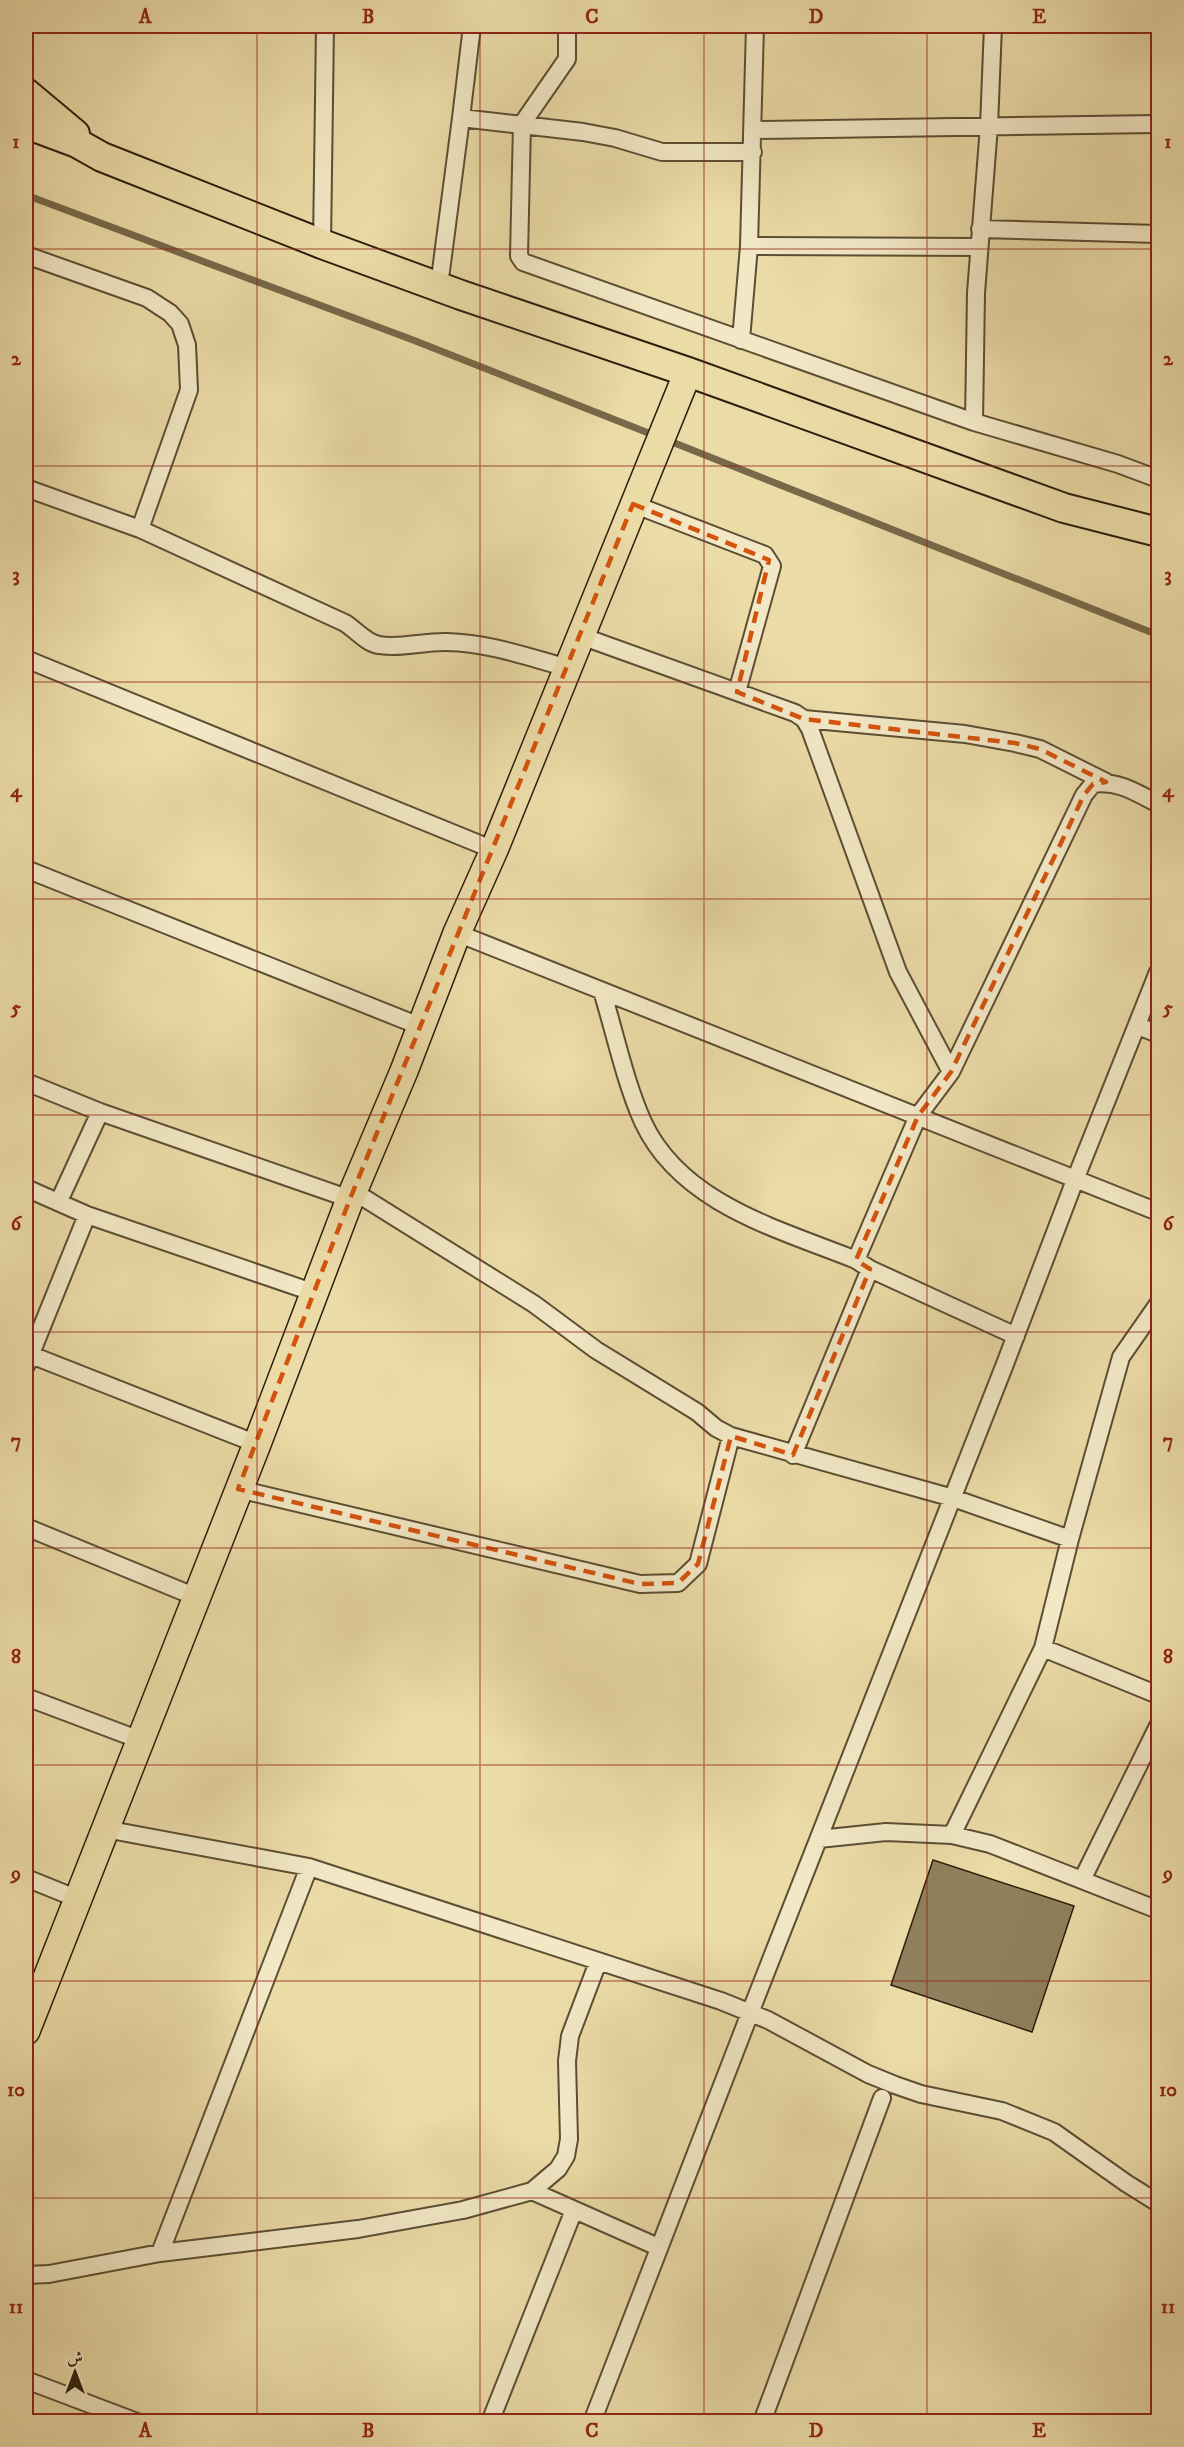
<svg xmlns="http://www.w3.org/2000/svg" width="1184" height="2447" viewBox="0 0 1184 2447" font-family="'IM FELL DW Pica',Amiri,serif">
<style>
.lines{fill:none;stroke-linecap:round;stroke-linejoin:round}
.stream{stroke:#786949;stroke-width:7}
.building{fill:#8f815d;stroke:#2c1f0c;stroke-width:1.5}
.minor-casing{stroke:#5c4e33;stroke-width:20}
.primary-casing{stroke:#2c1f0c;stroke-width:30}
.trunk-casing{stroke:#2c1f0c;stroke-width:32}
.minor{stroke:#f2e8c6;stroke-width:16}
.primary{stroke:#ebdba7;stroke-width:27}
.trunk{stroke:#ebdba7;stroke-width:28}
.marked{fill:none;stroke:#d5530c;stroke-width:4.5;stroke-dasharray:12 8;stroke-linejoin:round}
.grid{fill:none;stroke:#8f2418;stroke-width:1.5;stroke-opacity:0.55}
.neatline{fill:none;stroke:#8f2418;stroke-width:2}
.grid-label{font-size:20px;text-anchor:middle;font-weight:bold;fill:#8f2418}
</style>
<rect width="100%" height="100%" fill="#ebdba7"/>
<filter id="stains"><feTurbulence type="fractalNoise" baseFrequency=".00333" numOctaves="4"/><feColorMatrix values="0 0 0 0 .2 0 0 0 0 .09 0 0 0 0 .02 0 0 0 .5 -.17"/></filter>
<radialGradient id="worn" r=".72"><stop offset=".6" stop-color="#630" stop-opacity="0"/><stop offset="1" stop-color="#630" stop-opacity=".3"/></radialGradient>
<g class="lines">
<!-- stream -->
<path class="stream" d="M 26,195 L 413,340 L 656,436
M 667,440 L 1158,635"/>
</g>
<!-- building -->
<path class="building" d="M 933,1860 L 1074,1906 L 1032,2032 L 891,1985 Z"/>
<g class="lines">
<defs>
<path id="minor" d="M 567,26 L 567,59 L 522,124 L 519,256 L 523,262 L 974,422 L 1118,464 L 1158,479
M 461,118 L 472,26
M 754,130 L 1158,124
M 980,229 L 1158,234
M 322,244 L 325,26
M 749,246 L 979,247
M 26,255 L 147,298 L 170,313 L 180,324 L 187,345 L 189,390 L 140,529
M 439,286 L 461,118 L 583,132 L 615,138 L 662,152 L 753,152
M 741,340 L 749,246 L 755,26
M 974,422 L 976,293 L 989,126 L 993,26
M 26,488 L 140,529 L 345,623 C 356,630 366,643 379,645 C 400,649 425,641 447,642 C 489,643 528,657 568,668
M 633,504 L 765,555 L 772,566 L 737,692
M 581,636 L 795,713 L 804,719 L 810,729 L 898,972 L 951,1072 L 918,1116 L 856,1260
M 26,659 L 494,850
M 804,719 L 965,734 L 1015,743 L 1040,749 L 1106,782
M 26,869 L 422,1027
M 457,933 L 1158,1212
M 602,991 C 615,1033 625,1082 643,1122 C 681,1204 779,1229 856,1260 L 870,1269 L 1016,1336
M 1138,1026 L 1158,1034
M 951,1072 L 1084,795 L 1093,784 C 1118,780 1137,793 1158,804
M 26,1082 L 100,1112 L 350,1199
M 26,1188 L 87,1215 L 315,1293
M 353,1191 L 534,1304 L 596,1350 L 697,1412 L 716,1428 L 731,1436 L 953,1498 L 1070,1539
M 59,1201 L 100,1112
M 26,1353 L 257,1444
M 26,1366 L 87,1215
M 793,1455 L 870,1269
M 238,1489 L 640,1584 L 678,1583 L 698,1564 L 731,1436
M 26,1527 L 196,1597
M 1043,1648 L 1158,1695
M 26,1697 L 140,1740
M 105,1829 L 309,1867 L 721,2001 L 768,2020 L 868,2074 L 895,2085 L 921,2094 L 1002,2111 L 1054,2132 L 1126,2183 L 1158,2203
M 952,1835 L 1043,1648 L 1070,1539 L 1121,1357 L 1158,1304
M 819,1839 L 886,1832 L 952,1835 L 990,1844 L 1158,1910
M 26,1878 L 78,1899
M 1082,1880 L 1158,1726
M 532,2191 L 658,2247
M 160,2253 L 309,1867
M 26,2275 L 49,2274 L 160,2253 L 358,2229 L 463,2210 L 532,2191 L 558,2169 L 566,2156 L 569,2139 L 567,2061 L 570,2036 L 598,1962
M 26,2380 L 137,2422
M 490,2422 L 574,2210
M 592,2422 L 750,2013 L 1005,1364 L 1075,1180 L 1158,972
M 762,2422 L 882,2098"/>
<path id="primary" d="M 26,2031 L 257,1444 L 350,1199 L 404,1071 L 457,933 L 494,850 L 688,372"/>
<path id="trunk" d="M 26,93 L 75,134
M 26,124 L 77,143 L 102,157 L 322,244 L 461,295 L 688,372 L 1064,508 L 1158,532"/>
</defs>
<!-- minor casing -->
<use href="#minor" class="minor-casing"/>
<!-- primary casing -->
<use href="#primary" class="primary-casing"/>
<!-- trunk casing -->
<use href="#trunk" class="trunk-casing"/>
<!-- minor -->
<use href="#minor" class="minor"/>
<!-- primary -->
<use href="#primary" class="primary"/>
<!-- trunk -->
<use href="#trunk" class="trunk"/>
</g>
<!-- marked area -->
<path class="marked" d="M 633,504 L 769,560 L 737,692 L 804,719 L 1015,743 L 1040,749 L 1106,782 L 1093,784 L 1084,795 L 951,1072 L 918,1116 L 856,1260 L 870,1269 L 793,1455 L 731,1436 L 698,1564 L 678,1583 L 640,1584 L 238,1489 L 350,1199 Z"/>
<!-- grid -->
<path class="grid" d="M 257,26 L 257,2422M 480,26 L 480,2422M 704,26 L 704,2422M 927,26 L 927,2422M 26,249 L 1158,249M 26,466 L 1158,466M 26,682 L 1158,682M 26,899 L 1158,899M 26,1115 L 1158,1115M 26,1332 L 1158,1332M 26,1548 L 1158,1548M 26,1765 L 1158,1765M 26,1981 L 1158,1981M 26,2198 L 1158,2198"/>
<!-- margin -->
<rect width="1184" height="2447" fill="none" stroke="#ebdba7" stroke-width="66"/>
<!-- north arrow -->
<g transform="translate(75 2372)" stroke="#f2e8c6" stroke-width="4.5" paint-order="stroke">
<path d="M0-4.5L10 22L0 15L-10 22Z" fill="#2c1f0c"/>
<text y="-9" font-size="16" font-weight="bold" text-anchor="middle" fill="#2c1f0c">ش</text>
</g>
<rect x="33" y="33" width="1118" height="2381" class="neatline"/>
<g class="grid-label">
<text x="145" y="23">A</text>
<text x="368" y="23">B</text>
<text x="592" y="23">C</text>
<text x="816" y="23">D</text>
<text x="1039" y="23">E</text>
<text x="16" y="148">1</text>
<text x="1168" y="148">1</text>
<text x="16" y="365">2</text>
<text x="1168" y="365">2</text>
<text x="16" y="581">3</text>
<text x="1168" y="581">3</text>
<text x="16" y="797">4</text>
<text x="1168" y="797">4</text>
<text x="16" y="1014">5</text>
<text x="1168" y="1014">5</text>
<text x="16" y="1230">6</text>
<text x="1168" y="1230">6</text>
<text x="16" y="1447">7</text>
<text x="1168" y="1447">7</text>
<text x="16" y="1663">8</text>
<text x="1168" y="1663">8</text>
<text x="16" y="1880">9</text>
<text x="1168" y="1880">9</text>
<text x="16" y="2096">10</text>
<text x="1168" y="2096">10</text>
<text x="16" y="2313">11</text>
<text x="1168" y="2313">11</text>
<text x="145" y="2437">A</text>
<text x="368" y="2437">B</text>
<text x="592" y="2437">C</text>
<text x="816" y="2437">D</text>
<text x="1039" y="2437">E</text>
</g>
<rect width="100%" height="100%" filter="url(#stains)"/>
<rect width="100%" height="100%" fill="url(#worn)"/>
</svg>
